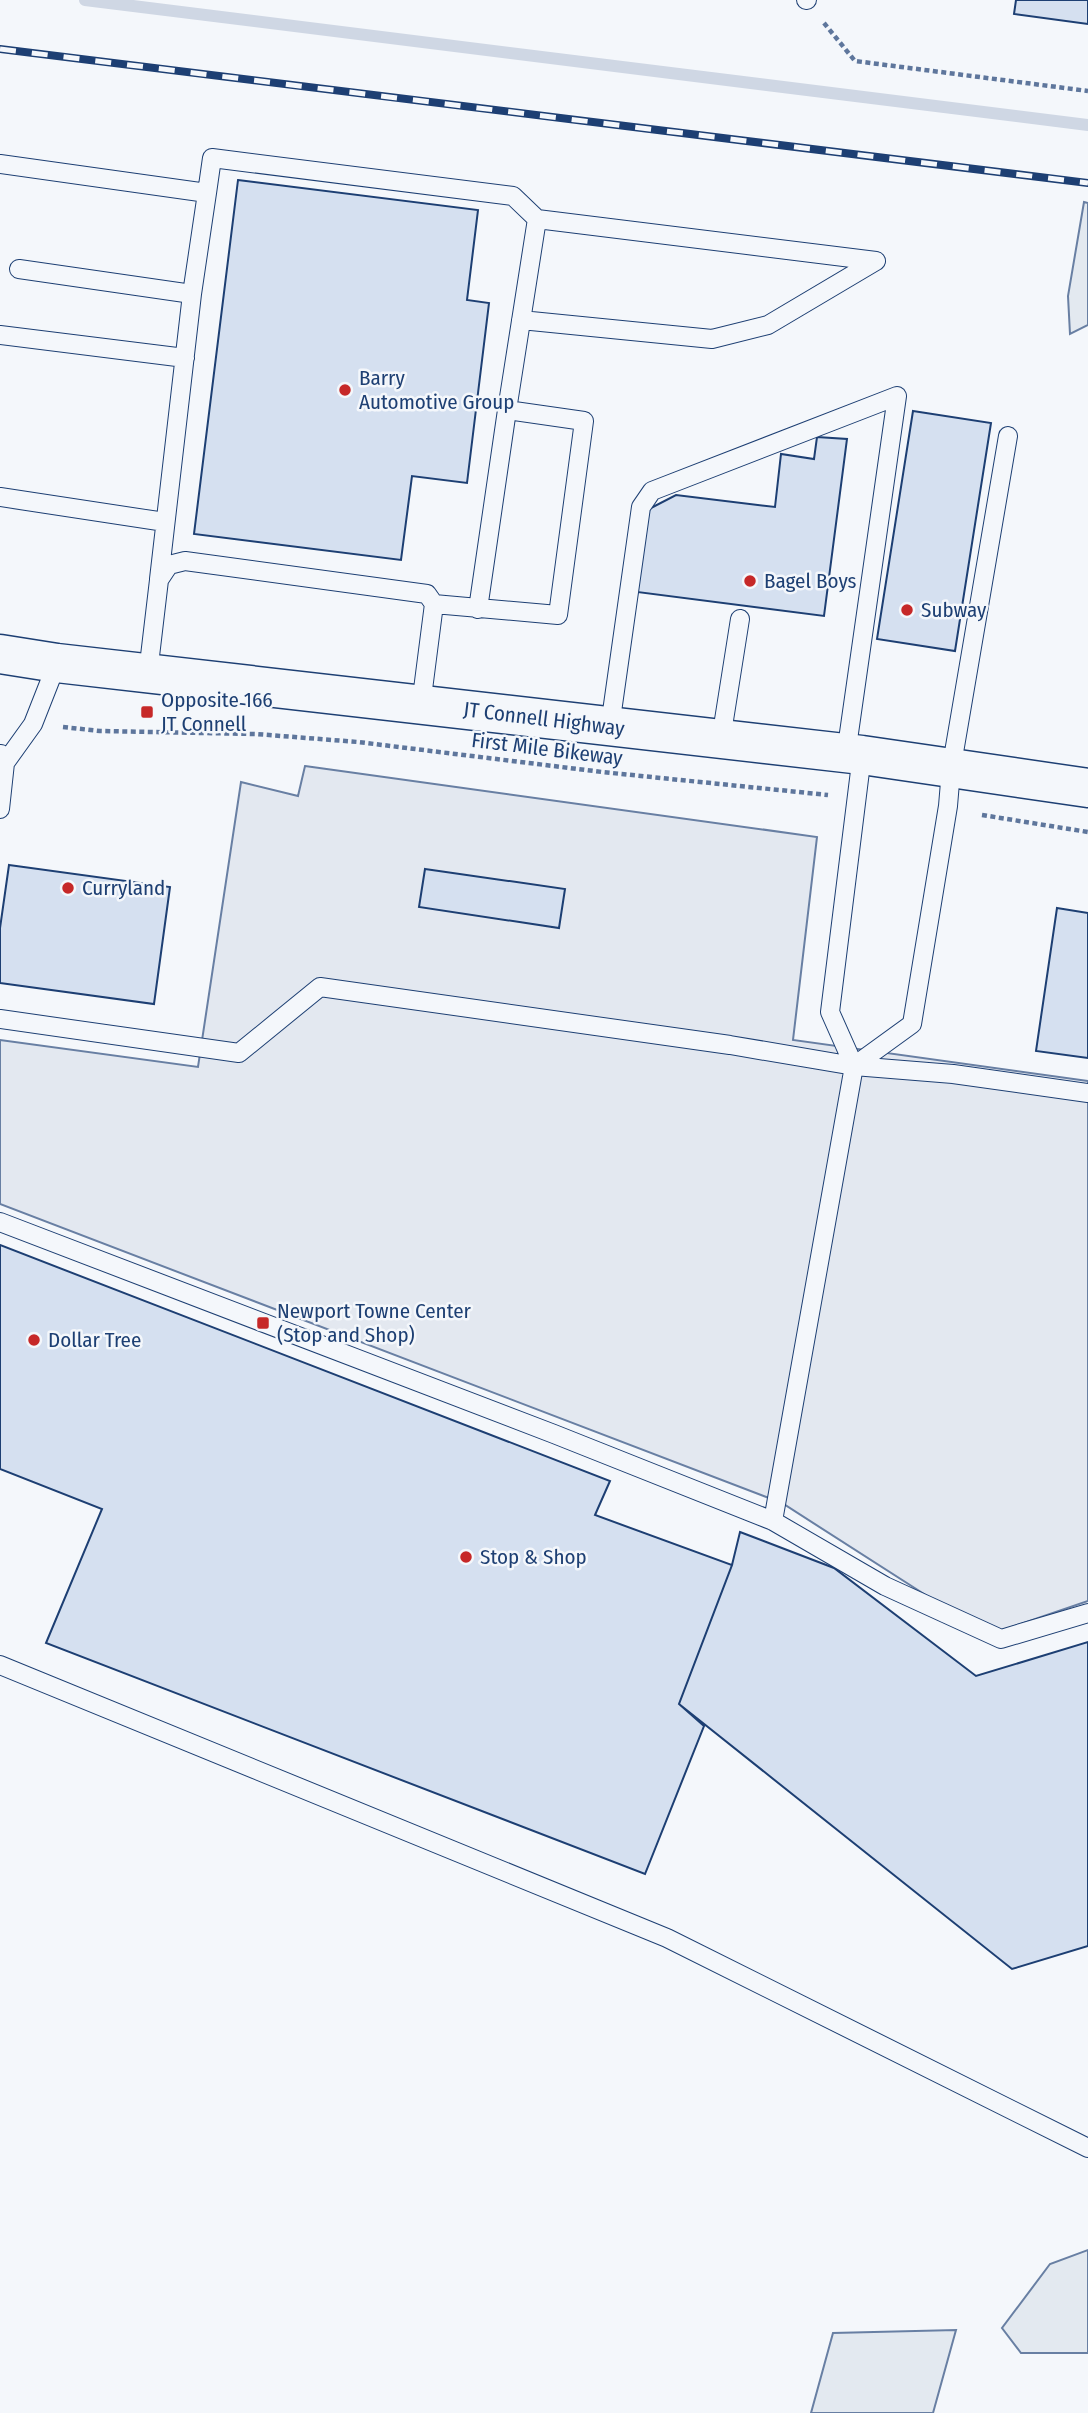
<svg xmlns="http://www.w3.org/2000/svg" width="1088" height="2413" viewBox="0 0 1088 2413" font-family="'Fira Sans Condensed',sans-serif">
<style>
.green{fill:#e3e9f0;stroke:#687fa3;stroke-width:2}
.parking{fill:#e3e8f0;stroke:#687fa3;stroke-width:2}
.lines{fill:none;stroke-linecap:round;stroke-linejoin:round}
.stream{stroke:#cfd7e4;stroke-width:12}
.building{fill:#d5e0f0;stroke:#1d3f73;stroke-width:2}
.lane-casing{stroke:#1d3f73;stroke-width:20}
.highway-casing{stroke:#1d3f73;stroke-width:41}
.path{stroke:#5e769c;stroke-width:4.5;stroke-dasharray:5 3.5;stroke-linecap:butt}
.lane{stroke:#f4f7fb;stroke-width:18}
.highway{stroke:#f4f7fb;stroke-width:38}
.rail-casing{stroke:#1d3f73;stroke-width:8}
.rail{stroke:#f4f7fb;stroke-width:5;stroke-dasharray:16;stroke-linecap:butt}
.poi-dot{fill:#c62828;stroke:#f4f7fb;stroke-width:2.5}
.labels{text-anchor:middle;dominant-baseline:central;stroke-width:5;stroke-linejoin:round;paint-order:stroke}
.poi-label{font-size:21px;fill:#1d3f73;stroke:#f4f7fb;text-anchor:start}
.street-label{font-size:21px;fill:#1d3f73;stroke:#f4f7fb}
</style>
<rect width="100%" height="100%" fill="#f4f7fb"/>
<!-- green -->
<path class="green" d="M 1084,202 L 1088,203 L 1088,325 L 1070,334 L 1068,296 Z
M 1088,2250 L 1088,2353 L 1021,2353 L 1002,2328 L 1050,2264 Z
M 956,2330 L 933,2413 L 811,2413 L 833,2333 Z"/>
<!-- parking -->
<path class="parking" d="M 305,766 L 817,837 L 793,1040 L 1088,1081 L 1088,1601 L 988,1635 L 782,1503 L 0,1204 L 0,1040 L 198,1067 L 241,782 L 298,796 Z"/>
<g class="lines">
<!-- stream -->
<path class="stream" d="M 85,0 L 1088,125"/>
</g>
<!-- building -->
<path class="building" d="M 1016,0 L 1088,0 L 1088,24 L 1014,14 Z
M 238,180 L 478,210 L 467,300 L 489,303 L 467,483 L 412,476 L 401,560 L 194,534 Z
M 913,411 L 991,423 L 955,651 L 877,639 Z
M 817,437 L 847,439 L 824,616 L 637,592 L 649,509 L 676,495 L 775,507 L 781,454 L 814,459 Z
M 9,865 L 170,887 L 154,1004 L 0,983 L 0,928 Z
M 425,869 L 565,889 L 559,928 L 419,907 Z
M 1057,908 L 1088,913 L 1088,1058 L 1036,1051 Z
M 0,1245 L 610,1481 L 595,1515 L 732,1565 L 679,1704 L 704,1726 L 645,1874 L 46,1643 L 102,1509 L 0,1469 Z
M 740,1532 L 834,1568 L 976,1676 L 1088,1642 L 1088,1946 L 1012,1969 L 679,1704 L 732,1565 Z"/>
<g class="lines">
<defs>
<path id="lane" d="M 806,0 L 807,0
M 0,164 L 207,193 L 212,158 L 513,196 L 537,219
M 19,269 L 192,294 L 207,193
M 521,320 L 712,339 L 768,325 L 876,261
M 0,335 L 185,358
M 507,410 L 537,219 L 876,261
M 0,497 L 165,522
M 159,579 L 192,294
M 434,604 L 558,615 L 584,421 L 507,410 L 478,609
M 148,673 L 159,580 L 169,565 L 185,561 L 427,594 L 434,604 L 421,705
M 610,726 L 641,507 L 652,491 L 897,396 L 846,754
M 721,739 L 740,619
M 5,763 L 33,724 L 57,663
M 0,809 L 5,763 L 1,754
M 0,1019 L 239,1053 L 320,987 L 730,1045 L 854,1066 L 953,1074 L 1088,1093
M 854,1066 L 912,1024 L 948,806 L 951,770 L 1008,436
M 0,1222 L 554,1434 L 773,1521 L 885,1586 L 1001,1639 L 1088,1613
M 773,1521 L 854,1066 L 830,1012 L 862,755
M 0,1665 L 667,1938 L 1088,2148"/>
<path id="highway" d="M 0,654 L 57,663 L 862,755 L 1088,788"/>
</defs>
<!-- lane casing -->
<use href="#lane" class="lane-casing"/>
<!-- highway casing -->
<use href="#highway" class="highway-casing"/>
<!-- path -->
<path class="path" d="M 824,23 L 855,61 L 1088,91
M 63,727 L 100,731 L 256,734 L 358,742 L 602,772 L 828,795
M 982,815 L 1088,832"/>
<!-- lane -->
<use href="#lane" class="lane"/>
<!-- highway -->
<use href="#highway" class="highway"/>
<defs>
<path id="rail" d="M 0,49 L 1088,183"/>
</defs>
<!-- rail casing -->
<use href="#rail" class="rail-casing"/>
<!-- rail -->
<use href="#rail" class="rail"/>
</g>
<!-- markers -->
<g class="poi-dot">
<circle cx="345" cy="390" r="7"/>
<circle cx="750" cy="581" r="7"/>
<circle cx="907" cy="610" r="7"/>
<rect x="140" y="705" width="14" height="14" rx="3.5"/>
<circle cx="68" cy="888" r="7"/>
<rect x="256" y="1316" width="14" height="14" rx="3.5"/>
<circle cx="34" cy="1340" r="7"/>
<circle cx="466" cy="1557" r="7"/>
</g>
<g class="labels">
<!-- poi labels -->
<g class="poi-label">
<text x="359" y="378">Barry<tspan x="359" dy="24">Automotive Group</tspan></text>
<text x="764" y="581">Bagel Boys</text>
<text x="921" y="610">Subway</text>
<text x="161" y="700">Opposite 166<tspan x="161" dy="24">JT Connell</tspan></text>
<text x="82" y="888">Curryland</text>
<text x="277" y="1311">Newport Towne Center<tspan x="277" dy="24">(Stop and Shop)</tspan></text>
<text x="48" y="1340">Dollar Tree</text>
<text x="480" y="1557">Stop &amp; Shop</text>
</g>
<!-- street labels -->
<g class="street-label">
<text transform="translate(544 719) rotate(7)">JT Connell Highway</text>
<text transform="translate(547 749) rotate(7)">First Mile Bikeway</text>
</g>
</g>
</svg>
